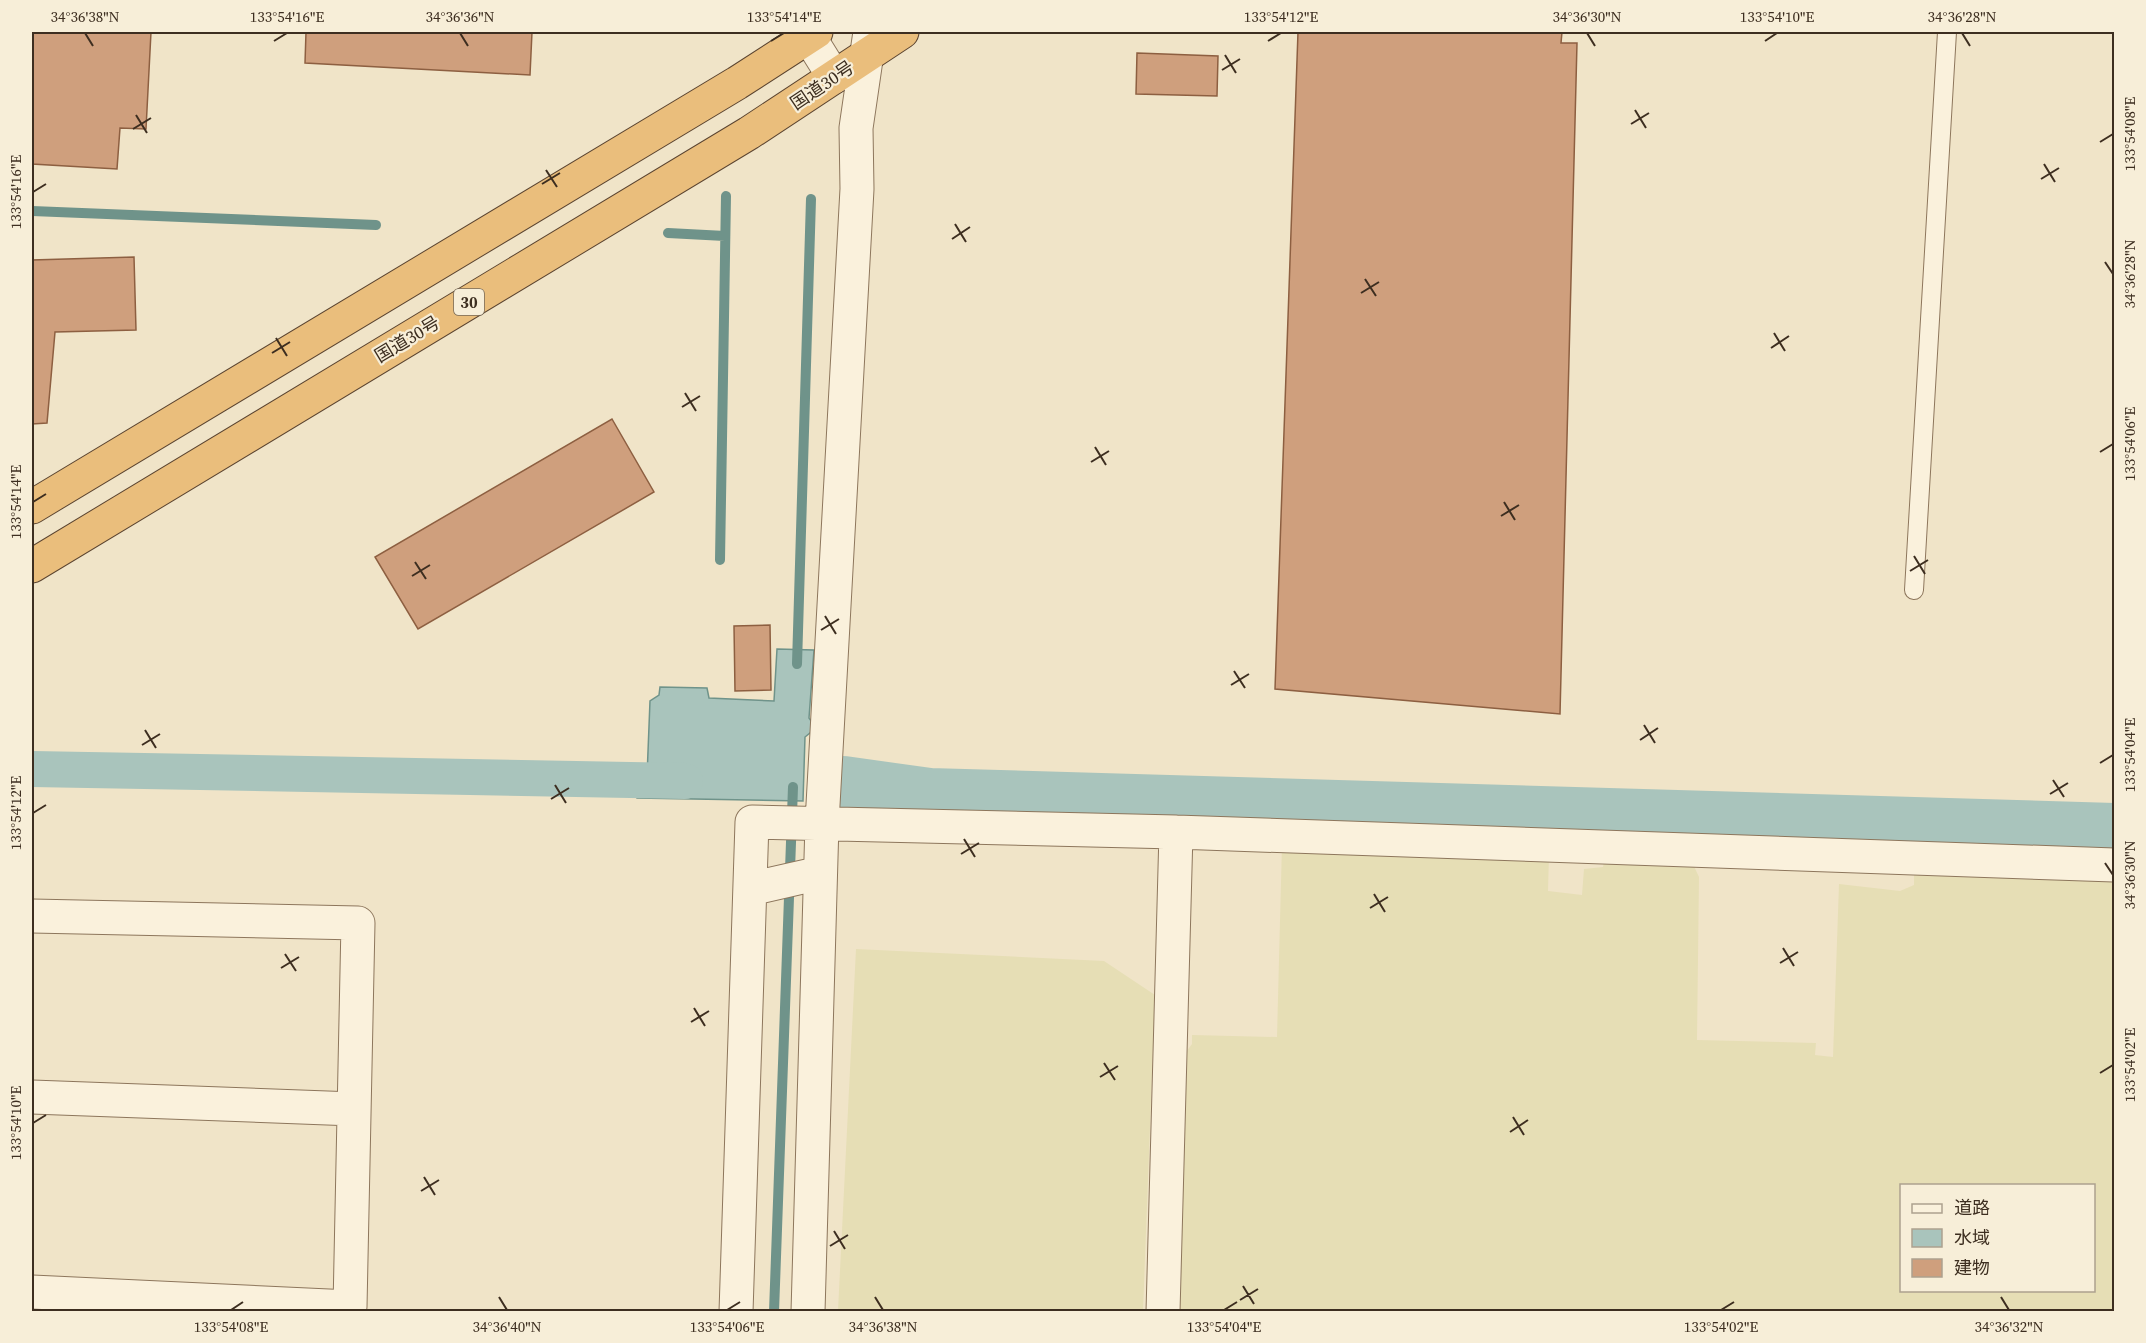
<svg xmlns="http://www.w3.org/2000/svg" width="2146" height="1343" viewBox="0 0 2146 1343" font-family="'Source Serif 4','Noto Sans JP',serif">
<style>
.farmland{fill:#e6deb5;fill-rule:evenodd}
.water{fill:#a9c4bc;stroke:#6f938a;stroke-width:1.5}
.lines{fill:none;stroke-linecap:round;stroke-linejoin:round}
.stream{stroke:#6f938a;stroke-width:10}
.canal{stroke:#a9c4bc;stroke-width:36}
.river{stroke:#a9c4bc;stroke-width:62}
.building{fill:#cf9f7d;stroke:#8d5f41;stroke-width:1.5}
.service-casing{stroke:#8d765c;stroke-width:20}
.minor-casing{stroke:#8d765c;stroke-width:35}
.trunk-casing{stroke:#5b4430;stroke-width:35}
.service{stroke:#faf1dc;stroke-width:18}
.minor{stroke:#faf1dc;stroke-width:33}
.trunk{stroke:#eabe7c;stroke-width:33}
.ticks{fill:none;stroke:#3d2e20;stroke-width:2}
.labels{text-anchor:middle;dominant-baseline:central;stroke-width:4.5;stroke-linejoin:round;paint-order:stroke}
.shield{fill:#f7eed8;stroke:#756857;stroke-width:1.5}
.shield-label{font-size:16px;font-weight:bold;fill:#3d2e20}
.street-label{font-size:18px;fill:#3d2e20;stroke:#f7eed8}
.neatline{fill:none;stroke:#3d2e20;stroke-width:2}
.ticks-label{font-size:15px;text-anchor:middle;fill:#3d2e20}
</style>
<rect width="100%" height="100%" fill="#f0e4c8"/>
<!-- farmland -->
<path class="farmland" d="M 1282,844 L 1549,855 L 1548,891 L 1582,895 L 1584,869 L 1603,867 L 1605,856 L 1692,862 L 1699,877 L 1697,1040 L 1816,1043 L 1815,1055 L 1833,1057 L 1839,884 L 1900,891 L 1914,885 L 1914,871 L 2114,879 L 2114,1311 L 1173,1312 L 1186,1052 L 1192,1044 L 1192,1035 L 1277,1037 ZM 1902,1186 L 2094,1186 L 2094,1290 L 1902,1290 Z
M 856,949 L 1104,961 L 1155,995 L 1143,1311 L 838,1311 Z"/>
<!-- water -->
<path class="water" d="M 777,649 L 814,650 L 809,718 L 816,728 L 805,737 L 803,801 L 637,798 L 634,776 L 647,777 L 650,701 L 659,695 L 660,687 L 707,688 L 709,698 L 774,701 Z"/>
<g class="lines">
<!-- stream -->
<path class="stream" d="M 32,211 L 376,225
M 668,233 L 725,236
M 720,560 L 726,196
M 797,664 L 811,199
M 852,765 L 890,793
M 774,1312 L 793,787"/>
<!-- canal -->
<path class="canal" d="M 32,769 L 685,781"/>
<!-- river -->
<path class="river" d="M 843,787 L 929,799 L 2114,834"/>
</g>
<!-- building -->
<path class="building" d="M 32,32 L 151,32 L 146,129 L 120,128 L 117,169 L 32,164 Z
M 306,32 L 532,32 L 530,75 L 305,63 Z
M 1298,32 L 1562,32 L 1561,43 L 1577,43 L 1560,714 L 1275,689 Z
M 1137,53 L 1218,56 L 1217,96 L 1136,94 Z
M 134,257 L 136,330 L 55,332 L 47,423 L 32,424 L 32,260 Z
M 612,419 L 654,492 L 418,629 L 375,557 Z
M 770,625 L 771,690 L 735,691 L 734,626 Z"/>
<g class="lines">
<defs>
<path id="service" d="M 1914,590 L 1947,32"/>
<path id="minor" d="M 806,32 L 834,77
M 750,889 L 820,873
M 32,916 L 358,923 L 350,1307 L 32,1292
M 32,1097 L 354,1109
M 736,1312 L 752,822 L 1176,832 L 2114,865
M 808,1312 L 822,823 L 857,189 L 856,128 L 870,32
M 1163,1312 L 1176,832"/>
<path id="trunk" d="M 32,507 L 737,83 L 816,32
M 32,566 L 749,133 L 902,32"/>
</defs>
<!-- service casing -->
<use href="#service" class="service-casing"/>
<!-- minor casing -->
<use href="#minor" class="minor-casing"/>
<!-- trunk casing -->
<use href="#trunk" class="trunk-casing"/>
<!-- service -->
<use href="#service" class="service"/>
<!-- minor -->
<use href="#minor" class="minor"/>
<!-- trunk -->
<use href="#trunk" class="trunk"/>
</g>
<!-- ticks -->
<path class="ticks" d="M 85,33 L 93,46M 460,33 L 468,46M 1587,33 L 1595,46M 1962,33 L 1970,46M 274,41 L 287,33M 771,41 L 784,33M 1268,41 L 1281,33M 1765,41 L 1777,33M 1225,55 L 1236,73M 1222,70 L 1240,59M 1635,110 L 1646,128M 136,115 L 147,133M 1631,124 L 1649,113M 133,129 L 151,118M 2100,142 L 2113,134M 2044,164 L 2055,182M 546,170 L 557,187M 2041,179 L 2059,168M 542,184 L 560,173M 33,192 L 46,184M 955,224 L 966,242M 952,239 L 970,227M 2105,262 L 2113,274M 1365,279 L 1376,296M 1361,293 L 1379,282M 1774,333 L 1785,351M 276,338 L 287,356M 1771,348 L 1789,336M 272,353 L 290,342M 685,393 L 696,411M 682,407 L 700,396M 1095,447 L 1106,465M 2100,452 L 2113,444M 1091,462 L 1109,451M 33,502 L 46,494M 1504,502 L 1515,520M 1501,516 L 1519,505M 1914,556 L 1925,574M 415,562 L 426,579M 1910,571 L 1928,560M 412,576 L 430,565M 825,616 L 836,634M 821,630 L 839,619M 1234,671 L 1245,688M 1231,685 L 1249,674M 1644,725 L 1655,743M 145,730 L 156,748M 1640,740 L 1658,728M 142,745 L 160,734M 2100,763 L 2113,755M 2053,780 L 2064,797M 555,785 L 566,803M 2050,794 L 2068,783M 551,799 L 569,788M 33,813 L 46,805M 964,839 L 975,857M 961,854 L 979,843M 2105,863 L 2113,875M 1374,894 L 1385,912M 1370,908 L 1388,897M 1783,948 L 1794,966M 285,954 L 296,971M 1780,963 L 1798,952M 281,968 L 299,957M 694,1008 L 705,1026M 691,1022 L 709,1011M 1104,1063 L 1115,1080M 2100,1073 L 2113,1065M 1100,1077 L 1118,1066M 1513,1117 L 1524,1135M 33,1123 L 46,1115M 1510,1132 L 1528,1120M 424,1177 L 435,1195M 421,1191 L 439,1180M 834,1231 L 845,1249M 830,1246 L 848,1235M 1243,1286 L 1254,1304M 499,1297 L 507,1310M 875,1297 L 883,1310M 2001,1297 L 2009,1310M 1240,1300 L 1258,1289M 231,1310 L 243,1302M 727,1310 L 740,1302M 1224,1310 L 1237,1302M 1721,1310 L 1734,1302"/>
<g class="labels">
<!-- shield labels -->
<rect class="shield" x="454" y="289" width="30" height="26" rx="4.5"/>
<g class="shield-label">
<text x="469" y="302">30</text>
</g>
<!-- street labels -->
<g class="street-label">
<text transform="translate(822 85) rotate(-34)">国道30号</text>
<text transform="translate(407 339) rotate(-31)">国道30号</text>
</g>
</g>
<!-- border -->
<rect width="2146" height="1343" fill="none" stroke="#f7eed8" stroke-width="66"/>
<!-- legend -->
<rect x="1900" y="1184" width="195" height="108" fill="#f7eed8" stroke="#ada18e" stroke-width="1.5"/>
<rect x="1912" y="1204" width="30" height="9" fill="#faf1dc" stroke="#ada18e" stroke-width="1.5"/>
<text x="1954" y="1214" font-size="18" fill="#3d2e20">道路</text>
<rect x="1912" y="1229" width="30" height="18" fill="#a9c4bc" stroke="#ada18e" stroke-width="1.5"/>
<text x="1954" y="1244" font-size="18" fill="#3d2e20">水域</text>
<rect x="1912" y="1259" width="30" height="18" fill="#cf9f7d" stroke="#ada18e" stroke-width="1.5"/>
<text x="1954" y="1274" font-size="18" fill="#3d2e20">建物</text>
<rect x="33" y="33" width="2080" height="1277" class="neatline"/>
<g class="ticks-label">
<text x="85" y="22">34°36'38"N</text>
<text x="287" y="22">133°54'16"E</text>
<text x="460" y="22">34°36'36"N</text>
<text x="784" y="22">133°54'14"E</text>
<text x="1281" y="22">133°54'12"E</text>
<text x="1587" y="22">34°36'30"N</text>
<text x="1777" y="22">133°54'10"E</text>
<text x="1962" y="22">34°36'28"N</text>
<text transform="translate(2130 134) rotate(-90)" y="5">133°54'08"E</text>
<text transform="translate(16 192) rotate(-90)" y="5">133°54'16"E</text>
<text transform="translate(2130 274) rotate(-90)" y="5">34°36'28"N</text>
<text transform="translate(2130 444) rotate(-90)" y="5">133°54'06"E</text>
<text transform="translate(16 502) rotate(-90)" y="5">133°54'14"E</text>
<text transform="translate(2130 755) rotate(-90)" y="5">133°54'04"E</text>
<text transform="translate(16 813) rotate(-90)" y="5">133°54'12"E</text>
<text transform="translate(2130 875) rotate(-90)" y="5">34°36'30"N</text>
<text transform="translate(2130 1065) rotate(-90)" y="5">133°54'02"E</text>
<text transform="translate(16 1123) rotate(-90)" y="5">133°54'10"E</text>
<text x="231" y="1332">133°54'08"E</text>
<text x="507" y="1332">34°36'40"N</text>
<text x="727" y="1332">133°54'06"E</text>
<text x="883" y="1332">34°36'38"N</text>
<text x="1224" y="1332">133°54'04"E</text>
<text x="1721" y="1332">133°54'02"E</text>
<text x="2009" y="1332">34°36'32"N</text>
</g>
</svg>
